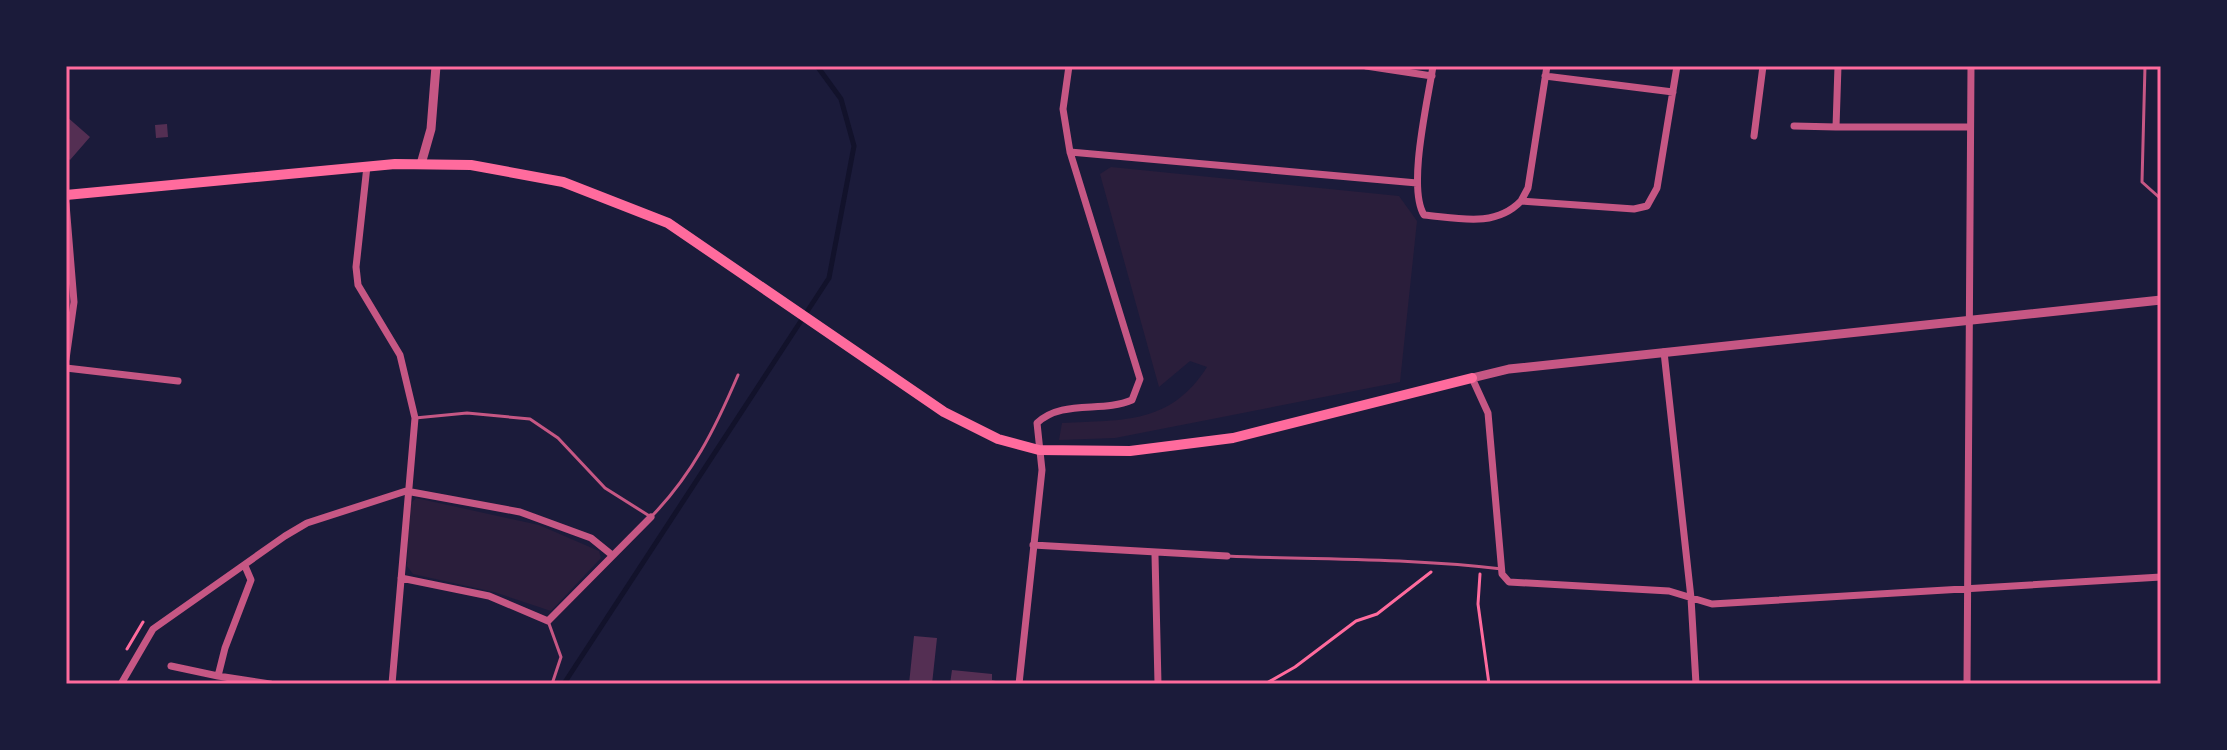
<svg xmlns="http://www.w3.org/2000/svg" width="2227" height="750" viewBox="0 0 2227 750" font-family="'Noto Sans',sans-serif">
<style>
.green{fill:#2a1e3b}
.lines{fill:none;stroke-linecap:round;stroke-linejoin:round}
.stream{stroke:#12122b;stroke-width:5}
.building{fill:#542f53}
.path{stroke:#ff6b9d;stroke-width:3}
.service{stroke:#c65784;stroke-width:3}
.minor{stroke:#c65784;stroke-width:7}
.tertiary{stroke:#c65784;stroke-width:9}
.secondary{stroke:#ff6b9d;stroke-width:10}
.neatline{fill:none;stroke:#ff6b9d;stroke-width:3}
</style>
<rect width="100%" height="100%" fill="#1b1b3a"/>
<!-- green -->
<path class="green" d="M 1111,167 L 1399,196 L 1417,221 L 1400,382 L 1115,438 L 1059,440 L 1062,423 C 1124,420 1171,424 1207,367 L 1190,361 L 1159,387 L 1100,174 Z
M 416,498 L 539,525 L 599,551 L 601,558 L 551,611 L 494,592 L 413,574 L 407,566 L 409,505 Z"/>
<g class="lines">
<!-- stream -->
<path class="stream" d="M 565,682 L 829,278 L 854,146 L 841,99 L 817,66"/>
</g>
<!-- building -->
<path class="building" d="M 66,116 L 90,137 L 70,160 L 66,157 Z
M 167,124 L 168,137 L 156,138 L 155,125 Z
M 914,636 L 937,638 L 932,684 L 909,684 Z
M 952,670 L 992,674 L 992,680 L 1007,684 L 950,684 Z"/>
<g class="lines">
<!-- path -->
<path class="path" d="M 1480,574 L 1478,604 L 1489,684
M 127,649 L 143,622
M 1265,684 L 1295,667 L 1356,621 L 1377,614 L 1431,572"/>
<!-- service -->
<path class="service" d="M 2145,66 L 2142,182 L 2161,199
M 415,418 L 467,413 L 530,419 L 558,438 L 605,488 L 651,517 C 692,475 715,429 738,375
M 1227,556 C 1319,560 1410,558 1502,569
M 548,621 L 561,657 L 552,684"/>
<!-- minor -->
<path class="minor" d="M 1366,66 L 1432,76
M 1433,66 C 1428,100 1407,187 1424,215 C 1458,218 1495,228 1521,201 L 1634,209 L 1647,206 L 1657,188 L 1677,66
M 1838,66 L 1836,127 L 1970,127
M 1545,76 L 1673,92
M 1794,126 L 1836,127
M 1754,136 L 1763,66
M 1070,152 L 1417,183
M 367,166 L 356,267 L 358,285 L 400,355 L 415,418 L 392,684
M 1521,201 L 1528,188 L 1547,66
M 66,204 L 74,302 L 66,359
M 1664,352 L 1691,598 L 1696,684
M 66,368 L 178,381
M 1472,378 L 1488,413 L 1502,574 L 1509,582 L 1669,591 L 1712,604 L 2161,577
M 1033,545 L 1227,556
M 1155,555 L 1158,684
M 245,566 L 251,580 L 225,648 L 218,676 L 270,684
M 401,578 L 489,596 L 548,621 L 651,517
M 171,666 L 218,676
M 121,684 L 153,629 L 285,536 L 307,523 L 406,491 L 520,512 L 591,538 L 612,555
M 1019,684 L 1042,470 L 1037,423 C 1062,399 1102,413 1132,400 L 1140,379 L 1070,152 L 1063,109 L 1069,66
M 1967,684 L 1971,66"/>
<!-- tertiary -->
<path class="tertiary" d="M 421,164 L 431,129 L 436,66
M 1472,378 L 1509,369 L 2161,300"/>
<!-- secondary -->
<path class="secondary" d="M 66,195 L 395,164 L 471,165 L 563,182 L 668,223 L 944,412 L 998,439 L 1039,450 L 1130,451 L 1233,438 L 1472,378"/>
</g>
<!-- border -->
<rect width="2227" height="750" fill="none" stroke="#1b1b3a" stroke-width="136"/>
<rect x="68" y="68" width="2091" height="614" class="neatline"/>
</svg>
